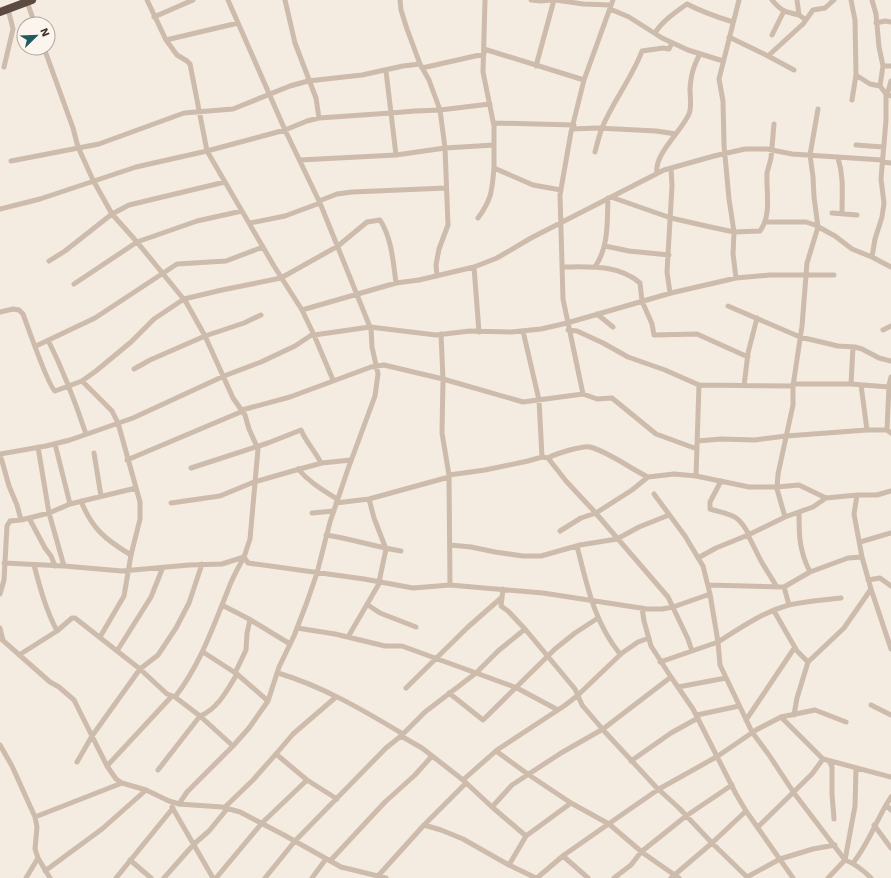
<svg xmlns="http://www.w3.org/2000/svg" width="891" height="878" viewBox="0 0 891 878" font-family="'Work Sans',sans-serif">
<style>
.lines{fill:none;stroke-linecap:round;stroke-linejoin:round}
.minor{stroke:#cdbbac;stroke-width:5}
.highway{stroke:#5c4a42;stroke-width:8}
</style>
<rect width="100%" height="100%" fill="#f4ebe1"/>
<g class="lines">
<!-- minor -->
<path class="minor" d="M 147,0 L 166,40 L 177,55 L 187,61 L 190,64 L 207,151 L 274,266 L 302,310 L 314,335 L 333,380
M 228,0 L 285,130 L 320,203 L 370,327
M 285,0 L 295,43 L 316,98 L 319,118
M 400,0 L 401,10 L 407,29 L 420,64 L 429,80 L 440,110 L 445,148 L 448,225 L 439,249 L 436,265 L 437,276
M 485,0 L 483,72 L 494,126 L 494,168 L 533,185 L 561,190
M 531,0 L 541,1 L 551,0
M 556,0 L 583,4 L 611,5
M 613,0 L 584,80 L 571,132 L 560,195 L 563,299 L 583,394 L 597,399 L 612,398 L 656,434 L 697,449
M 772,0 C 781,11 785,12 799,15
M 797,0 L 799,15 L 806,20
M 851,0 L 855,20 L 856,75 L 852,100
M 872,0 L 876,14 L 879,47 L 883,66 L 880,86 L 886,94 L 891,96
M 27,2 L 35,24
M 610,9 L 629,17 L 662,38 L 688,50 L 723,61
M 154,17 L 193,0
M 876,23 L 885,21 L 891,22
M 655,33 C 662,21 676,12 687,4 C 702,12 717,17 733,22
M 772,35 L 784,11
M 729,37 L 768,56 L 794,70
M 166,40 L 238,23
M 484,49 L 584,80
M 768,56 L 803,24 L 813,10 L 825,8 L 834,0
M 536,66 L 554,0
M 883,66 L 891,66
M 4,67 L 13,29 L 8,9
M 422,68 L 484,54
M 386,71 L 396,155
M 856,75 L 870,84 L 880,86
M 886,94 L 886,120 L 881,179 L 884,203 L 882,217 L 875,239 L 872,257 L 891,267
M 887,95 L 891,81
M 494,123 L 574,125
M 572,129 L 597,128 L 656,131 L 676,134
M 856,145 L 883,147
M 595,152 C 597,144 599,136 602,128 C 613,101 632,78 642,51 L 663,48 L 669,49 L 672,43
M 838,158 C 844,177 842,194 842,213
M 300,160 L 396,155 L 445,148 L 494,145
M 11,161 L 99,144 L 184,113 L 233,109 L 290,86 L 308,81 L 362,75 L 403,66 L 420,64
M 882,162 L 891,163
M 657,173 C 654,154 681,132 689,114 C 692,107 690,97 690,89 C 691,75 693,67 700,54
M 611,197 L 671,218 L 706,226 L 734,232 L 760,231 C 772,215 766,192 767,173 C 768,168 770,163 771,158 C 772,147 773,135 774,124
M 319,201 L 337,194 L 352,192 L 446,188
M 0,209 L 40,199 L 136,167 L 207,151 L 285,130 L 307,121 L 319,118 L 391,113 L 415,111 L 440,110 L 490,104
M 832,213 L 857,215
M 478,218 C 492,199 492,190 494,168
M 765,222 L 806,222 L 815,225 L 835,236 L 852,249 L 872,257
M 250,223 L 285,216 L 320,203
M 605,246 L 629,251 L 669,255
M 49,261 L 65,251 L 112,214 L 129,205 L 225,182
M 474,267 L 479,332
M 562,267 C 589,267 618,264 640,283 L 642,301 L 652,324 L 654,335 L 697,334 L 748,357
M 595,267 C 609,246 607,223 608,198
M 736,278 L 733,254 L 734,232 L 729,199 L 724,145 L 723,101 L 719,79 L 739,0
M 74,284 L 137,242 L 197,221 L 242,211
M 670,293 L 667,272 L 672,186 L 671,168
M 728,306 L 800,337 L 838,346 L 855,347 L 862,349 L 879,358 L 891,361
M 302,310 L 396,283 L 419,280 L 474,267 L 497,258 L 531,238 L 664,170 L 714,156 L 745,149 L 767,149 L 792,154 L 882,160
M 0,312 L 13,309 L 19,310 L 23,314 C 28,327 48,386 55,391 L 82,381 L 96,371 L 131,342 L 154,319 L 184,299 L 222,290 L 281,278 L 338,246 L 367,222 L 380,220 C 392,239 393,261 396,283
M 597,314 L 613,327
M 568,330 L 577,331 L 603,343 L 628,357 L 665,370 L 699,385 L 696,476
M 883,330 L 891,326
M 523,331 L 539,400 L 542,457
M 441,334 L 443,379 L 442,433 L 449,475 L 450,585
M 314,335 L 370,327 L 436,335 L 470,331 L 511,332 L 541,329 L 567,323 L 671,293 L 736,278 L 770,275 L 834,275
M 48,340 C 63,370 75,401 86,434
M 36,346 L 95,318 L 177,264 L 226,261 L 263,247
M 134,369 L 150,360 L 205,336 L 244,323 L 261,315
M 82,381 L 112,411 L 118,423 L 140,502 L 140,519 L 131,555 L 124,596 L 100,637
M 793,384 L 851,384 L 889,387
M 851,384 L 853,347
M 699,385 L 793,386
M 861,385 L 867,430
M 744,386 L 748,353 L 757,318
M 242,410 L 290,397 L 371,367 L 384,365 L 443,379 L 523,402 L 583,394
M 887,430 L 889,385 L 891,377
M 698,441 L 721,439 L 755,440 L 786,436 L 867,430 L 887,430 L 891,433
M 55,444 L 70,504
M 38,447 L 49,513 L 64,566
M 94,453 L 101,496
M 0,454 L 46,446 L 70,440 L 133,418 L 224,376 L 261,362 L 295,346 L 313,334
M 548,458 C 555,454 583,445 590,447 C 611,453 629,468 648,477
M 127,460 L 243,411
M 191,468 L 268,443 L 301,430 C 306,442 315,451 321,463
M 298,469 C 309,482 323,490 337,499
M 449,475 L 485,470 L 528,461 L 542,457 L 548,458 L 566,481 L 593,510 L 668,597 L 688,639 L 692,651 L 718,642 L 710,594 L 703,566 L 685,536 L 654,494
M 721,481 L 710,502 L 710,509 C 730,515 738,513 749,535
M 857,495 L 854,514 L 862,557 L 871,589 L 891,649
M 369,499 L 374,518 L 386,549 L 379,582
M 81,501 C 92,529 106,540 131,555
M 171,503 L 220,496 L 254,482 L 296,470 L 322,463 L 351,460
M 336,503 L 369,499 L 449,477
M 799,512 C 799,536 799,550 810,572
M 312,513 L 334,511
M 785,517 L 777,489 L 778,474 L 793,405 L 793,386 L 802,326 L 807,263 L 818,227 L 814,197 L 813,177 L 810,155 L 818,109
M 29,518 L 45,548 L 51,556 L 55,566
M 21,520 L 49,513 L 70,504 L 136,488
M 560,531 L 581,518 L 596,513 L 632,490 L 648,477 L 674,474 L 696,476 L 749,487 L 777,487 L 799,485 L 826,498 L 857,495 L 877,495 L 891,491
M 326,535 C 352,539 376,547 401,551
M 748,535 L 761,561 L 777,587
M 860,542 L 891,533
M 450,545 L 471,547 L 495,552 L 523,556 L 541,556 L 580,545 L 617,539 L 639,527 L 669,515
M 577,546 C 587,585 594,622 620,654
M 698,558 L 716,548 L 748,535 L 785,517 L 813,507 L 826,498
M 4,563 L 64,566 L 122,571 L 189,565 L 222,564 L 244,557 L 250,539 L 258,449 L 249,429 L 245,415 L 233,398 L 205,336 L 186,302 L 137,242 L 112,214 L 93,180 L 78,147 L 73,128 L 44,48
M 34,565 C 40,588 46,610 57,631
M 868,580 L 880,578 L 891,586
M 708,585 L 784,587 L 810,572 L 848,558 L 862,557
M 784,587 L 789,605
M 503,589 L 501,606 L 508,611 L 525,629 L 575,689 L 582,705 L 605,732 L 656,787 L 679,808 L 712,843 L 747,877 L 780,859 L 813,849 L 835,845
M 0,594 L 4,580 L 7,526 L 10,521 L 21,520 L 17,505 L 9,486 L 0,454
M 222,605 L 249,619 L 290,644
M 368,605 L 380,613 L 416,627
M 642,608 L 644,621 L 651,646 L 671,677 L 693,709 L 736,794 L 746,811 L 793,878
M 774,611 L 797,651 L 808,662
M 0,628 L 3,640
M 297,628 L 335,634 L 385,646 L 402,646 L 517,688 L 558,710
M 348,637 L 380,582
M 0,638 L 50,682 L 59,687 L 74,700 L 107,766 L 116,779 L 122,783
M 117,651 L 151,597 L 163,567
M 203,652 L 237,674 L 268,701
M 19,655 L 57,631 L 72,618 L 75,618 L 140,669 L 167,694 L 175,697 L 200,716 L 233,746
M 660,662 L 692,651
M 235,673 L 246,650 L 247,633 L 250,620
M 278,673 C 322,686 363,710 403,734
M 678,687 L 726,678
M 406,688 L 468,627 L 501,598
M 449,693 L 483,720 L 555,649 L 575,633 L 598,618
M 175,697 C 200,665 213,627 228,590 C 232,578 238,568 244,557 L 248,563 L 364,579 L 413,588 L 450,585 L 543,593 L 647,609 L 662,609 L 673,607 L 710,594
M 871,705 L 891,715
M 697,715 L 739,706
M 794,715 L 797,698 L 808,662 L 844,628 L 871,589
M 781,717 L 823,759
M 746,720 L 795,647
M 401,736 L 422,748 L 463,780 L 492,807 L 526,836
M 0,745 L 12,766 L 35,817 L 37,827 L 35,849 L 38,858 L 50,878
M 496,751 L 529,775 L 571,803 L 609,824 L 643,853 L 679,878
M 276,754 L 293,734 L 336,697
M 631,761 L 671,733 L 698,718
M 829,761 L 832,767 L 832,794 L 834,819
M 77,762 L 92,736 L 140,669 L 158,655 L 176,628 L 189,603 L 202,564
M 107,766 L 172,696
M 856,768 L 855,806 L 845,860 C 856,864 863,870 871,878
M 158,770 L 200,716 C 218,709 228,689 237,674
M 463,780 L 497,750 L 564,706 L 577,696 L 622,653 L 638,642 L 649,638
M 891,797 L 886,805 L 891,810
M 179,804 L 187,792 L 233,746 L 249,728 L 268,701 L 279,667 L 294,636 L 307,602 L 317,573 L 330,522 L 348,469 L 375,396 L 378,374 L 372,347 L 371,328
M 172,807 L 213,878
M 492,807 L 512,785 L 561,753 L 603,729 L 671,677
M 224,808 L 253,780 L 276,754 L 307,780 L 337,799
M 35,817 L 122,783 L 146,790 L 169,801 L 179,804 L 222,807 L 240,812 L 284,835 L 341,867 L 386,878
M 424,825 L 441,830 L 463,839 L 509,865 L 536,878
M 874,825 L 891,848
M 758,827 L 812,774 L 823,759 L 891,777
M 563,856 L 588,878
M 130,860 L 151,878
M 330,861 L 385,802 L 415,775 L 432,756
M 853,863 C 867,846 875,824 886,805
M 509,865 L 526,836 L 571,803
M 45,871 L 102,829 L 146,790
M 378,876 L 424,825 L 466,783
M 26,878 L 38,858
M 116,878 L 173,808
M 164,878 L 194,844 L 209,831 L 227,809
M 216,878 L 262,823 L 307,780
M 265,878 L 295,841 L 386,748 L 401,736 L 425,712 L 476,673 L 498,651 L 525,629
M 312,878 L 326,859
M 537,878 L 564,855 L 630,809 L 659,789 L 718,756 L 756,730 L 781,717 L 815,710 L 846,722
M 614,878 L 631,865 L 641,852 L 686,816 L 732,785
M 671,878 L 712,843 L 746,811
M 828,878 L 845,860 L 794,793 L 769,755 L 752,732 L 720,665 L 718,642 C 740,628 763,612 789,605 C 806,601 824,600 841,598"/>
<!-- highway -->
<path class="highway" d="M 0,12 L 32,0"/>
</g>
<!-- north arrow -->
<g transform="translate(36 36) rotate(67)"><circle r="19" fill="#fbf5ee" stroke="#aea6a0"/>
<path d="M0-3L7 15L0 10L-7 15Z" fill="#1f5a5e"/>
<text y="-6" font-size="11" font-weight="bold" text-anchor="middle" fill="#3b302b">N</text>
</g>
</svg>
